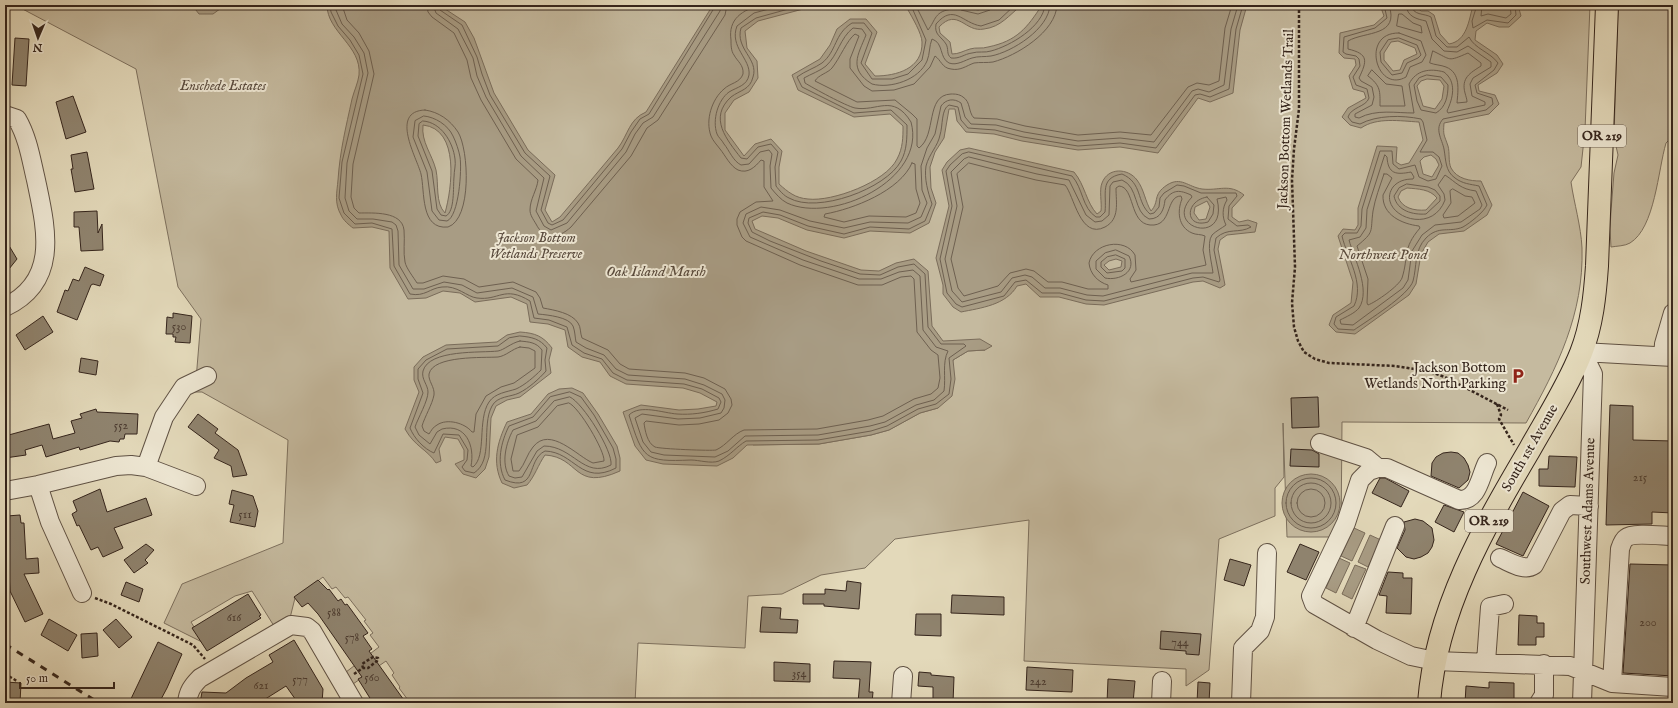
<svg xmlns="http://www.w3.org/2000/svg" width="1678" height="708" viewBox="0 0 1678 708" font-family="'IM FELL English',serif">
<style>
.green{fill:#c5ba9f;stroke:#7d705e;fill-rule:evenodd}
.water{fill:#a89c84;stroke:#7a6c5a;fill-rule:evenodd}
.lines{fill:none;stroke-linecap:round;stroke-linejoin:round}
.shore{stroke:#6e6050;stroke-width:1}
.building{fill:#8f836e;stroke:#35251c}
.minor-casing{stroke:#605244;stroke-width:20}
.major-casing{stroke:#35251c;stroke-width:24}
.path{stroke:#35251c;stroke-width:2.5;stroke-dasharray:3 2;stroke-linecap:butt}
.minor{stroke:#ede6d2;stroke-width:18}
.major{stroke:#e3d9ba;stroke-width:22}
.rail{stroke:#35251c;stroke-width:3;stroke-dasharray:7 7;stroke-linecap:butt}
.labels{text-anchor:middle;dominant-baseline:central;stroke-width:4;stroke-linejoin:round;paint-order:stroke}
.number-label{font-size:12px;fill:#4c3c30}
.shield{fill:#ede6d2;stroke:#6c5f53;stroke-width:1}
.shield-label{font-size:13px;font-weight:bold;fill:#35251c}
.park-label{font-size:14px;font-style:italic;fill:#594a3d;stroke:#ede6d2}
.street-label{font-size:14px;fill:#35251c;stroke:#ede6d2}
.poi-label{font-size:14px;fill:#35251c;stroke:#ede6d2;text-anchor:end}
.water-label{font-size:15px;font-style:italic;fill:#58493b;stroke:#ede6d2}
</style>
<rect width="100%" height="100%" fill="#e3d9ba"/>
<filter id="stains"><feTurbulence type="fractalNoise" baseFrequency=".005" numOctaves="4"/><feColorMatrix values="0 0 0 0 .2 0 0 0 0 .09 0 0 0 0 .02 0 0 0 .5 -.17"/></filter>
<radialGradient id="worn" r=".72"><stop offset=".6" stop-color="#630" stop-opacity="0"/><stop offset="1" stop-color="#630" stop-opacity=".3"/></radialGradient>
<!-- green -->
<path class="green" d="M 15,5 L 1590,5 L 1585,130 L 1581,167 L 1571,182 C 1574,203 1581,226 1582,248 C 1584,314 1557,368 1526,423 L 1342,422 L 1341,537 L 1287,537 L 1283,423 L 1284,477 L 1275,488 L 1275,516 L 1219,539 L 1209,670 L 1186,686 L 1186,669 L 1024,661 L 1029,520 L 895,539 L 865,568 L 821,575 L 782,594 L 748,596 L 745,648 L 638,643 L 635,703 L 412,703 L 409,699 L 408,700 L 399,688 L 400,687 L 392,675 L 394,673 L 386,661 L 353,684 L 346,672 L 379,647 L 370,635 L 373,633 L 364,621 L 366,620 L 348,597 L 345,598 L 336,587 L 332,589 L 323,577 L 295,598 L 290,618 L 274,626 L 252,591 L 235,596 L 191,622 L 204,643 L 164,623 L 182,584 L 283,543 L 288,440 L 202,392 L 195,392 L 201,319 L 178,287 L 136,69 ZM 757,338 L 985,350 L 968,351 L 953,360 L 938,408 L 920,413 L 889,430 L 871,435 L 819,444 L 753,445 Z
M 1618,5 L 1673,5 L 1673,136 L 1666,143 C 1658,170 1655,228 1630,243 C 1625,246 1617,246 1611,247 L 1610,229 L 1611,211 L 1614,173 L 1618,155 L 1614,137 Z"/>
<!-- water -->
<path class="water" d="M 192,5 L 223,5 L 224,6 L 213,14 L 199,14 Z
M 327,5 L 439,5 L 465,22 L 474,38 L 494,93 L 528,150 L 555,175 L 545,210 L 552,222 L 560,217 C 579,194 599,171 618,148 C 628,135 629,119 646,112 L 713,5 L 807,5 L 807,8 L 758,21 L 745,31 L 747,48 L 757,61 L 758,78 L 749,92 L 734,100 L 725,113 L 725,130 L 744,156 L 755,144 L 771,139 L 782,151 L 779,167 L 779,184 C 788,192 795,198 808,199 C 832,202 886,182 897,159 C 903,148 903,137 903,126 L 890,114 L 854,117 L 798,90 L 792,75 L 820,59 L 830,45 L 837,29 L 850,19 L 866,19 L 877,32 L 865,64 L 875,76 C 896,76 923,69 922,42 C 922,34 912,17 908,10 L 910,5 L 959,5 L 978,10 L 994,5 L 1022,5 C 1009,15 1001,27 984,29 C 965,33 958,7 939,27 L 940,33 L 950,42 L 952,54 C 959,54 963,51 970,49 C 976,47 982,49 988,47 C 1017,41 1027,28 1042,5 L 1247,5 L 1240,30 L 1233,93 L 1210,102 L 1198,98 L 1158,153 L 1120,147 L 1078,150 L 1022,141 L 994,134 L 966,132 L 957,121 L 955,109 L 949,109 L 944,138 L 935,152 L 930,167 L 931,188 L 936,203 L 929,223 L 910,233 L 870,231 L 844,238 L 807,230 L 778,218 L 762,216 L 752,221 L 755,229 L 806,251 L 861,270 L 879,271 L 896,263 L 914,259 L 928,271 L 932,326 L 943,341 L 980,339 L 992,346 L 985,350 L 968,351 L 953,360 L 955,379 L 952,396 L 938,408 L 920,413 L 889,430 L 871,435 L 819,444 L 747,445 L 733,458 L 717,466 L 663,464 L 646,460 L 635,446 L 623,412 L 641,405 L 679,410 L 698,409 L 716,406 L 717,402 L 700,393 L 683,388 L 626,384 L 610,376 L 600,362 L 582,357 L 568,347 L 565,330 L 548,324 L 530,322 L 527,304 L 511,297 L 475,302 L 460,293 L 443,291 L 426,298 L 408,299 L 390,268 L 389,231 L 372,227 L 353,228 C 349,225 343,220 341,215 C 334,203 337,192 338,180 C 340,150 346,127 352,99 C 354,91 358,83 359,75 C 362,46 327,32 327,5 ZM 423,125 C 460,129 452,188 445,213 C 435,203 439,184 436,170 C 432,154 421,142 423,125 Z
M 1380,5 L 1414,5 L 1421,11 L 1428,11 L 1434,15 L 1440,34 L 1449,44 C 1467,41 1469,20 1473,5 L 1518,5 L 1521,16 L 1509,27 L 1499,27 L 1487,23 L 1476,31 L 1475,40 L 1497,55 L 1503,64 L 1497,73 L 1478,85 L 1479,91 L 1495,95 L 1499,104 L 1489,114 L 1444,123 C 1443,136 1444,134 1448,146 C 1450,153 1448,161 1451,168 C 1457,179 1470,181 1481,181 L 1492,205 L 1487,215 L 1464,231 L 1439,234 L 1428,242 L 1421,254 L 1416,284 L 1409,295 L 1355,334 L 1336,332 L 1329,325 L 1333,315 L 1351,303 L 1353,282 L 1338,236 L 1343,229 L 1355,230 L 1358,225 L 1358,208 L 1377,146 L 1397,147 L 1396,162 L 1401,165 L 1409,163 L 1423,140 L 1419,122 C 1400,121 1377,117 1361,128 L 1350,125 L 1342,117 L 1348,108 L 1366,98 L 1364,92 L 1353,89 L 1349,76 L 1356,65 L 1355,59 L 1344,58 L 1339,53 L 1340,33 L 1374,25 L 1384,16 ZM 1398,41 L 1415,48 L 1417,54 L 1404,60 L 1400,70 L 1393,71 L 1384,60 L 1384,53 L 1391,42 ZM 1427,79 L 1440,80 L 1444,86 L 1442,99 L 1435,109 L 1423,106 L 1417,86 L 1421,81 ZM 1431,155 L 1436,159 L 1439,165 L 1432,177 L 1423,174 L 1420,161 L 1424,157 ZM 1407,188 C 1418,189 1430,189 1437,198 L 1426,210 C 1414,211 1402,208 1398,197 L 1401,191 Z
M 969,148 L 1074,172 C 1085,185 1086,202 1097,214 L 1101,211 C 1102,203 1099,190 1102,183 C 1108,167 1128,168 1137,180 C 1144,189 1145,201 1151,211 C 1160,201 1152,195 1167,185 C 1181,176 1188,187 1202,189 C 1219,191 1229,183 1244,195 L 1232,208 L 1232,217 L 1239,222 L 1248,220 L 1257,223 L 1255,232 L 1227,235 L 1220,240 L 1218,249 L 1225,285 L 1220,288 L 1203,281 L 1193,282 L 1104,305 L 1086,304 L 1059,297 L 1040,297 L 1026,284 L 1017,286 C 1006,305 981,308 961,312 L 953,307 L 943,294 L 943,285 L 936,258 L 949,206 L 942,170 L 947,162 L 960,150 ZM 1207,201 L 1210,207 L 1206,219 L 1199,220 L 1194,213 L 1195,207 ZM 1116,259 L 1122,261 L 1121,267 L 1109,270 L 1104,265 L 1109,261 Z
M 520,332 C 535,333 543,336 552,348 L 549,360 L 551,373 L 520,397 L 507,400 L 496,406 L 491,418 L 489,457 L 485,469 L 476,478 L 463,474 L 455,464 L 464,460 L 464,450 L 458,439 L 445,437 L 439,449 L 441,461 L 436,463 C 427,449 415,447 405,429 L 419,392 L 414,380 L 414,367 L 423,357 L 446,345 L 497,342 L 507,335 Z
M 572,388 L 583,393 L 598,414 L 617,446 L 620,458 L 620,471 C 573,492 580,457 545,455 C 538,465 535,476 527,485 L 514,488 L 502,483 C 492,462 497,443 507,422 L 531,414 L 548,394 L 559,389 Z
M1282 503a29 29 0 1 1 58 0a29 29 0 1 1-58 0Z
M 1354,528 L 1365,533 L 1352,561 L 1341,556 Z
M 1370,535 L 1381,540 L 1368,567 L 1358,562 Z
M 1339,558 L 1350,563 L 1336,593 L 1326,588 Z
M 1355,565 L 1366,569 L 1352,599 L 1342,594 Z"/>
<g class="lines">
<!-- shore -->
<path class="shore" d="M 330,5 L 331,12 L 338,26 L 350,40 L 359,55 L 363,74 L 342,162 L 339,198 L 344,213 L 355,224 L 372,223 L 392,229 L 394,266 L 410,294 C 425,297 430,288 442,287 C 457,285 467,297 477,298 C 499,301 504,285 530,301 L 534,318 L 549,320 L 567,327 L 572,345 L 584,353 L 602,359 L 613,373 L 627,380 L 684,384 L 702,389 L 719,398 L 721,402 L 718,409 C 705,413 691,415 677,414 C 663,413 640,404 629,415 C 643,459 644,462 691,460 C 699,460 711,464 719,461 C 731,455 736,447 746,441 L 818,440 L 871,431 L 887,426 L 918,409 L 936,404 L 949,394 L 951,379 L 949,358 L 966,346 L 964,344 L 941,344 L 928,327 L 925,274 L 914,264 L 898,267 L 880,275 L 860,274 L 821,261 L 770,241 L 752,232 L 748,223 L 749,218 L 763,212 L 780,215 L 808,226 L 844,234 L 870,227 L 909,229 L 925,221 L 932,204 C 928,192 924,179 926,166 C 929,154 938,146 940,135 C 943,126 941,109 949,105 L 958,107 L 961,120 L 968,128 L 995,130 L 1023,137 L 1078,146 L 1120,143 L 1156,148 L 1195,95 L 1200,94 L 1210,97 L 1229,89 L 1236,29 L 1243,5
M 335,5 L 336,10 L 342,24 L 354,37 L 364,53 L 368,73 L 347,163 L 345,198 L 349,211 L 357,219 L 373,219 L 392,222 L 396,225 L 398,231 L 399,265 L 413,289 L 424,289 L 444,282 L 462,285 L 477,293 L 512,288 L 533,297 L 538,314 C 548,315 569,317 573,326 C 575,331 575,337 576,342 L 586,348 L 604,355 L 616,369 L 628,375 L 685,379 L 704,385 L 722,394 L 725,400 L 724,408 L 721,413 L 700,418 L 678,419 L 642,414 L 635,418 L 643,442 L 651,452 L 664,455 L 715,457 L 728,451 L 745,436 L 818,435 L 870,426 L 885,422 L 916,405 L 934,400 L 944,391 C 946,377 942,363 948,351 L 936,347 L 923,330 L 920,276 L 913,270 L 899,272 L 881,279 L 859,279 L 803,260 L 750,237 L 743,223 L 746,214 L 761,207 L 780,210 L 810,221 L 844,228 L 870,222 L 908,223 L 921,217 L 927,203 L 922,190 L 921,166 L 927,148 L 935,134 L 941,106 C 946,99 954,98 961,103 L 965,117 L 971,124 L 996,125 L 1024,132 L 1078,141 L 1120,138 L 1154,142 L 1192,91 L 1198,89 L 1209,92 L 1224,85 L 1231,29 L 1238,5
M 342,5 L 347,20 L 359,33 L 369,51 L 374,74 L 353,164 L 351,197 L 354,208 L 359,213 C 373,213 402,211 404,230 C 405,241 403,252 405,262 C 406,268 414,278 417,283 L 423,283 L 443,276 L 464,279 L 479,287 L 513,282 L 536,292 L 540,298 L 543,308 C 554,310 572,313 578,323 C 581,327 580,333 582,338 L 608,350 L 620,364 L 629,369 L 685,373 L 704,378 L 725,389 L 731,399 L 732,405 L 728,413 L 719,420 L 699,424 L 679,425 L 646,421 L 644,423 C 645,430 647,443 655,447 C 660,449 712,451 716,450 C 727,445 733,434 744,430 L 817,429 L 868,420 L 883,416 L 914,399 L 931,394 L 938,388 L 940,378 L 938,355 L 931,350 L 917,332 L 914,279 L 911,276 L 901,277 L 882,285 L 858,285 L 800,265 L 746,241 L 742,237 L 737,225 L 737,219 L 740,212 L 756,202 L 773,201 L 764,187 L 764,161 L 761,160 C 755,167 748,174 738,170 C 730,166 725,155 720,149 C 717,145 713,141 711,136 C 705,120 712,99 724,89 C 730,83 740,83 743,74 C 744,65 737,61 734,55 C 731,51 731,45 731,40 C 728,19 742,10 761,5
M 427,5 L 428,12 L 432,17 L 454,33 L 467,60 L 471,78 L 481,100 L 516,159 L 538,180 C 537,190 530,199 530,210 C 530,215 533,219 536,224 C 544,240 558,239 571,227 L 631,156 L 647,128 L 658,120 L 725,15 L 727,5
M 433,5 L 436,13 L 458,29 L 473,58 L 477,76 L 486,97 L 521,156 L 544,178 L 536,211 L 544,226 L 551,230 L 567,223 L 626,152 L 635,134 L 643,123 L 653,117 L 720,11 L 721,5
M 438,5 L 440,10 L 462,25 L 477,57 L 482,74 L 490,95 L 525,153 L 550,176 L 541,210 L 548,223 L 552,225 L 563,220 L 622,149 L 631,132 L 640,119 L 649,114 L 716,5
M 784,5 L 754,13 L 737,26 C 729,47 751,59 749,75 C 747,86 737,87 729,92 C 718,100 712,120 717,134 C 718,137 722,140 724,144 C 729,150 733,161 741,165 L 749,164 L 760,152 L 769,150 L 772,154 L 770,166 L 771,188 C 775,193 781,200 787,203 C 832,224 927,180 911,122 C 893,93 877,112 855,108 C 846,106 813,88 805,83 L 804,78 C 811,74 820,71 826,66 C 838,55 840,38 853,28 L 862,29 L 866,35 C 858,55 848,69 872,84 C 890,89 919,80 927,61 C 930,54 929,46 932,39 C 944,43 939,58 949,63 C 957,66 965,60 972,58 C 978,56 985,57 991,56 C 1012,52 1049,29 1050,5
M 803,5 L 756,18 L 741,28 C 735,49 759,59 753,77 C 750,90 740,90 731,97 C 708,118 727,140 741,158 L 747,159 L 758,147 L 771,144 L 778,152 L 775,167 L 776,186 C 779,190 784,196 789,198 C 817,214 886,189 901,161 C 907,150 907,138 907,125 L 891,110 L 854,113 L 802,87 L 797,77 C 805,71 815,68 822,63 C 837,51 834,34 852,23 L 864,23 L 872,33 L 861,63 L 872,79 L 892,79 L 908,74 L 922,60 L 926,40 L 913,10 L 914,5
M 919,5 L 918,10 L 928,30 C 936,20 934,11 953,9 L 953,5
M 959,5 L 961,10 L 978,14 L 990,10 L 992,5
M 1015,5 L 999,20 L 981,26 C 962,23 954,3 936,24 C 934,35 941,36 946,44 C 949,49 946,54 951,58 C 960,59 964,54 972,53 C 978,51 985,53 991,51 C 1010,46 1043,27 1045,5
M 1057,5 C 1056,32 1016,56 993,62 C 987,63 980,62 974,63 C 966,66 960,71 951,69 C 942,68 941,60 935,56 L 930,67 L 914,84 L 894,90 L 872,91 L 864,86 L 850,68 L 850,59 L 859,36 L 855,34 C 847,40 840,58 832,68 C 828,73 818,75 815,81 L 857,102 L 895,100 L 912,114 L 917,119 L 917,146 L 919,148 C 937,135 925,95 951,94 C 955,94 959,94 963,97 C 971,102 968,112 974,118 L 997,119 L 1025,126 L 1078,135 L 1120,132 L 1151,135 L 1188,87 L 1197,83 L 1209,85 L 1219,81 L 1225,28 L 1232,5
M 1384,5 L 1387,18 L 1375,28 L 1344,37 L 1343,52 L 1346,54 L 1356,56 L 1359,59 L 1360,66 L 1353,77 L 1356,85 L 1367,89 L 1369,98 C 1366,107 1351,107 1348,117 L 1352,122 L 1360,124 C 1377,115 1402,115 1421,119 L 1423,122 L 1427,140 L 1420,152 L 1433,152 L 1439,157 L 1442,166 L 1436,179 L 1428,181 L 1419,177 L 1415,165 L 1399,169 L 1393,164 L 1392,151 L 1380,151 L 1362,209 L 1361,226 L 1357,233 L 1345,233 L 1342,236 C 1347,258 1365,283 1354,306 L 1336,317 L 1334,324 L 1338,329 L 1354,330 C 1367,321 1409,295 1413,281 C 1417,267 1414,250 1426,238 C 1439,225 1449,233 1463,227 C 1470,223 1484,212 1487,205 L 1479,186 C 1470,184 1463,184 1455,178 C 1445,171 1446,160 1444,149 C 1442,139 1434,129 1443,119 L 1486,110 L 1493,104 L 1492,98 L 1477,93 L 1475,85 L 1494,70 L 1498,63 C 1490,52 1475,49 1469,37 L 1457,47 L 1447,47 L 1436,36 L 1431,17 C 1424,13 1413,16 1411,5
M 1389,5 C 1400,37 1365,31 1348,41 L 1348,49 C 1369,54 1367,61 1359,78 L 1361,81 L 1372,87 L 1374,97 L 1372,105 L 1355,114 L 1355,117 L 1359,118 C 1376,109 1396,113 1414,113 L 1409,84 C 1416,70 1430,68 1444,72 C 1457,82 1453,98 1447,111 L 1448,113 L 1485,105 L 1485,102 L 1472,96 L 1470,84 L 1473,78 L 1491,67 L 1491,62 L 1468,46 L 1457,52 L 1444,51 L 1432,39 L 1426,21 C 1417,19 1407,17 1406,5
M 1477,5 L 1472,21 L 1473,28 L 1487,20 L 1508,23 L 1516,15 L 1515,5
M 1482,5 L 1481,16 L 1488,14 L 1506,18 L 1511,14 L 1510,5
M 1399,14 L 1402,14 L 1413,23 L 1421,26 L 1422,33 L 1397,26 Z
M 1399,33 L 1421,41 L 1426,55 L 1422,62 L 1410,67 L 1406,77 C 1376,94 1360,32 1399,33 Z
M 1399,38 L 1417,45 L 1421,55 L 1418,58 L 1407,63 L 1402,73 L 1392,75 L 1381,62 L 1380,52 L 1388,40 Z
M 1433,51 C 1452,60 1447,62 1468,53 L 1481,63 L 1481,66 C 1470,73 1461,78 1465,93 C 1466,97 1467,99 1467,102 L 1457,103 C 1458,90 1461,73 1446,67 C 1441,65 1435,65 1430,63 Z
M 1372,70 L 1386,84 L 1402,86 L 1405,106 L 1380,106 C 1380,91 1381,86 1368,76 Z
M 1427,75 L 1441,77 L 1448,85 C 1448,96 1446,107 1436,113 L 1421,110 L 1417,101 L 1414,85 L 1419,78 Z
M 425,110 C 439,112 450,120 458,132 C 469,150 472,219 448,227 C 420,230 425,191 421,174 C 417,158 389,111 425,110 Z
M 424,116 C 435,117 448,125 453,136 C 456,142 459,151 460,157 C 462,169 459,216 447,221 L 439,220 L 432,211 L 427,172 L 413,137 L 415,121 Z
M 423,121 C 441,122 453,142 455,159 C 456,165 454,171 454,177 C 453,187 455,211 446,216 L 441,215 L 437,209 L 432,171 L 418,136 L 419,124 Z
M 969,152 L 1072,176 C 1083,188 1082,208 1096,217 L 1100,217 L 1105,212 C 1107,194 1099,178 1122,174 C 1143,183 1136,202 1150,214 L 1154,213 L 1159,207 L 1160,198 L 1164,193 L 1177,185 L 1184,186 L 1201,193 L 1236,193 L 1237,196 L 1229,206 L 1228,219 L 1237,226 L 1248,225 L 1251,227 C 1239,234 1228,227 1216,238 L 1214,250 L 1220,280 L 1219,282 L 1203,277 L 1193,278 L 1104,301 L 1086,300 L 1060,293 L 1042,293 L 1026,280 L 1015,282 L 1004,296 L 962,307 L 956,304 L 947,293 L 940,259 L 952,206 L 946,171 L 950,165 L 962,154 Z
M 1385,155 L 1387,157 C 1388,174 1396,175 1411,172 L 1414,177 L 1413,179 C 1405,179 1398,181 1393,187 C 1375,213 1431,238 1445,200 L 1444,194 L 1438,185 L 1445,175 C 1457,183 1460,189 1476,191 L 1482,205 L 1480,209 L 1461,222 L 1435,225 L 1422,235 L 1412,251 L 1408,280 L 1403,288 L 1353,325 L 1341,324 L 1340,320 C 1346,317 1355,313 1359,308 C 1371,290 1354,258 1349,240 L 1360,237 L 1366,228 L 1367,210 Z
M 969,157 L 1037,174 L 1069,180 L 1086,215 L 1095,222 L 1102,221 L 1109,215 L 1110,186 L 1113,182 L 1122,180 C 1139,187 1133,212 1149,219 C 1161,219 1164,209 1165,200 C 1173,189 1180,190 1191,195 L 1192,197 C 1162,228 1229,247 1217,199 L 1226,197 L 1227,200 C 1222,208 1222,217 1226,225 C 1222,228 1216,231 1212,235 C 1206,244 1212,263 1213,273 L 1192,273 L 1103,296 L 1087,295 L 1060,288 L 1045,288 L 1032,277 L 1025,275 L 1012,278 L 1001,292 L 962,302 L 952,291 L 945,259 L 957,206 L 951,172 L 964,159 Z
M 912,163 L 915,164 L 916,189 L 920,203 L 916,213 L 906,217 L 869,216 L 844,222 L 824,217 L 825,214 C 853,209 900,191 912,163 Z
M 969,163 L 1036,180 L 1065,185 C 1074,195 1080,240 1105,227 C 1120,219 1116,203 1116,188 L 1119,186 C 1135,187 1129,223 1150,225 C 1173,227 1165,196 1181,196 L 1182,199 C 1177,211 1178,227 1192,233 C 1196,235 1201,234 1205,236 L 1203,250 L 1206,265 L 1131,282 L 1130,279 L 1136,270 L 1135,255 C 1125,237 1093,243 1089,263 C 1090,274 1098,282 1108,285 L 1108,289 L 1088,289 L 1062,282 L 1048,282 L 1034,271 L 1026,269 L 1010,273 L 998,286 L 964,296 L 958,288 L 951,259 L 963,207 L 957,174 Z
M 1384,174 L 1387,174 L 1392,178 L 1383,195 C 1382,215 1402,224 1419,226 L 1420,228 C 1402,249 1409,256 1402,278 C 1399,286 1376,302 1368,305 L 1367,303 L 1368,279 L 1357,246 C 1375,231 1370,233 1373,211 C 1375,199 1380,186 1384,174 Z
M 1407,184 L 1428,187 L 1435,190 L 1440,196 L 1440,201 L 1426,214 C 1413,215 1397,211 1394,196 L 1399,188 Z
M 1453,189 L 1465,196 L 1472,197 L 1475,203 L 1458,216 L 1444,218 L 1443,215 L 1451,203 L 1450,191 Z
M 1207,197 L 1214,205 L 1213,214 L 1208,222 C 1185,229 1184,201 1207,197 Z
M 1116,250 L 1129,256 C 1137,272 1119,281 1105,278 L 1096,269 L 1096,261 L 1105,253 Z
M 1116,255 L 1125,259 L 1125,268 L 1122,271 L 1107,273 L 1101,267 L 1101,262 L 1107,257 Z
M 520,336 C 532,337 540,339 547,348 L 545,360 L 546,371 C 539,379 529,388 519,393 C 511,397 497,396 492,406 C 481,426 494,460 474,473 L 465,471 L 462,467 L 467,460 L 468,450 L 459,435 L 443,434 L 434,453 C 424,449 414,438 410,428 L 423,393 L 418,379 L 418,369 L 426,360 L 447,349 L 498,346 L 509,338 Z
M 520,341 C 529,342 536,342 542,350 L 541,370 C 535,376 525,385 516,389 C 507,392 495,393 489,402 C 477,420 487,456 473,467 L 471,466 C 475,446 466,423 442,429 L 437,432 L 430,444 L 419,435 L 415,427 C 418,418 428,401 428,392 C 428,385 421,379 423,371 C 429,349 481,353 498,351 C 504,350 511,343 520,341 Z
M 520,347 L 529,348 L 535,351 L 535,368 L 514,383 L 501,387 L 486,396 L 476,414 L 474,432 L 472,432 C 465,423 447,418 437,425 C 433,427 431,431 429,434 L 424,431 L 422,426 C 425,416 432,405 434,395 C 435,387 428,381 429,374 C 433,355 484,358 498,357 C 506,356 512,349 520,347 Z
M 570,392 L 581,397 L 594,415 L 613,448 L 616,459 L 616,468 C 581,486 575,452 545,451 C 526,460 538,493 505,480 C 496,463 501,442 509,426 L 533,417 L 550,397 Z
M 570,397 C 583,403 613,451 611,465 C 584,479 573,446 544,446 L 537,451 L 522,477 L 515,478 L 509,476 C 501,463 506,443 513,430 L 536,421 L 554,401 Z
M 569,403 C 579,407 605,451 604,461 L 593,463 C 578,457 550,425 533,447 C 527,454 525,464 519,471 L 513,471 L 511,459 L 517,435 L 538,427 L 557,406 Z
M1286 503a25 25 0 1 1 50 0a25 25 0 1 1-50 0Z
M1291 503a20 20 0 1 1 40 0a20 20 0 1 1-40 0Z
M1297 503a14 14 0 1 1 28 0a14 14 0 1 1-28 0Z"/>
</g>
<!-- building -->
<path class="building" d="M 15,38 L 29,39 L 26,86 L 12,85 Z
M 73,96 L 86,132 L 66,139 L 56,102 Z
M 87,152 L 94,189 L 75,192 L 71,169 L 73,169 L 71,155 Z
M 97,211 L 98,233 L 102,224 L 103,250 L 81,251 L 79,227 L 74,227 L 74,212 Z
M 5,239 L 17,259 L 5,274 Z
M 85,267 L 104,275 L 100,286 L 93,284 L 91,285 L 77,320 L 57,312 L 65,290 L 68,291 L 73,279 L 79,281 Z
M 173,313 L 192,316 L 190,343 L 175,342 L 176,337 L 173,337 L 173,334 L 166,334 L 167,317 L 173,318 Z
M 43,316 L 53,332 L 25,350 L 16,335 Z
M 81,358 L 98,361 L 96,375 L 79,372 Z
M 1318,397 L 1319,427 L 1292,428 L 1291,398 Z
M 1610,405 L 1633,406 L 1633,440 L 1673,441 L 1673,513 L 1652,512 L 1652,524 L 1606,525 Z
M 96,409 L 97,412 L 138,414 L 137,434 L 125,434 L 124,439 L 120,439 L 119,442 L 110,441 L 80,450 L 79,447 L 46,457 L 42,445 L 25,450 L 26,455 L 5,458 L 5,436 L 49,424 L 53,439 L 75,433 L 71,421 L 82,418 L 80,414 Z
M 198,414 L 218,429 L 215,433 L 238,450 L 247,475 L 233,477 L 231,466 L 214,458 L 219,450 L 188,427 Z
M 1291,449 L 1312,450 L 1319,454 L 1319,467 L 1290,466 Z
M 1451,452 L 1458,453 L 1464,458 L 1468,465 L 1470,472 L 1468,480 L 1459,488 L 1431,476 L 1432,463 L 1436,457 L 1443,453 Z
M 1549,456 L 1577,457 L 1575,487 L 1539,486 L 1539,469 L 1548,469 Z
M 1380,478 L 1385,478 L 1409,491 L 1401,507 L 1372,493 Z
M 100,489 L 107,512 L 146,498 L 152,515 L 114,528 L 123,548 L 103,557 L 98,547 L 91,550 L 79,525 L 77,526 L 72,514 L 77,511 L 73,501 Z
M 232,490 L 253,496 L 258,511 L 255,527 L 230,522 L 234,505 L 229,504 Z
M 1523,492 L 1549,506 L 1523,556 L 1496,544 Z
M 1444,505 L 1464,512 L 1454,532 L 1435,522 Z
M 20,515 L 21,523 L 24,523 L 26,559 L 38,558 L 39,573 L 24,574 L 43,614 L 25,622 L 10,591 L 8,551 L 5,551 L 5,527 L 8,527 L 7,516 Z
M 1415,519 L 1423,521 L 1432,528 L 1434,540 L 1432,547 L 1428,553 L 1421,557 L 1414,559 L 1406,557 L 1397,548 L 1405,530 L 1404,522 Z
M 146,544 L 154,550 L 145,560 L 148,563 L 134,573 L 124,560 Z
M 1300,544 L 1319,552 L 1306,580 L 1287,572 Z
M 1230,559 L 1251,565 L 1244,586 L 1224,580 Z
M 1630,564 L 1673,565 L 1673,676 L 1623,673 Z
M 1388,572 L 1403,573 L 1403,578 L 1412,578 L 1411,614 L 1386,613 L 1387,596 L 1379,595 Z
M 318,580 L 328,590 L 329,589 L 338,601 L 341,599 L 345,605 L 347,604 L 368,633 L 363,636 L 372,649 L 369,651 L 406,703 L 373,703 L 358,679 L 362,677 L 318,614 L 308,603 L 302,607 L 294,597 Z
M 847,581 L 861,583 L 859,609 L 824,606 L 824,604 L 803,604 L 803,594 L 825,594 L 825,589 L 846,591 Z
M 126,582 L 143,589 L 139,602 L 121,595 Z
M 248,594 L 261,615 L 259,616 L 261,618 L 207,651 L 192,628 Z
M 952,595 L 1004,597 L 1004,615 L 951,613 Z
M 762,607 L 781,608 L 780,619 L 798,620 L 797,633 L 760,632 Z
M 916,614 L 941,614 L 941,636 L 915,635 Z
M 1519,615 L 1537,616 L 1537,623 L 1544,623 L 1544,637 L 1536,637 L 1536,645 L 1518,645 Z
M 49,619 L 77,635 L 68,651 L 41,635 Z
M 116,619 L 132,637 L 119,648 L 103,630 Z
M 1161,631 L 1201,634 L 1199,655 L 1186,654 L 1186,651 L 1160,649 Z
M 97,633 L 98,656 L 82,658 L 81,634 Z
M 294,640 L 323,689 L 322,703 L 298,703 L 286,686 L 259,703 L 200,703 L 202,692 L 226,693 L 246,678 L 273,662 L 269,655 Z
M 158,642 L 182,654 L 167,688 L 159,703 L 129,703 Z
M 834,661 L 871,662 L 869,692 L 873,692 L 872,703 L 858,703 L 860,679 L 833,678 Z
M 774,662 L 810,664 L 810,682 L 774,681 Z
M 1027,667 L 1073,670 L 1072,692 L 1026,690 Z
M 919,672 L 931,673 L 931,675 L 954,677 L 953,703 L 933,703 L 933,687 L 918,686 Z
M 1108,679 L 1135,681 L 1133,703 L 1107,703 Z
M 5,682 L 21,683 L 20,703 L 5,703 Z
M 1198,682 L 1210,683 L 1209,703 L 1197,703 Z
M 1489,682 L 1514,683 L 1514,703 L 1465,703 L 1466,686 L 1489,688 Z"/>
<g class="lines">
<defs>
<path id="minor" d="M 5,115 L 17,119 C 28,138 31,159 36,180 C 46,228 60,281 5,307
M 1582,352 L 1593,374 L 1582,703
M 1582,352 L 1673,357
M 1663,356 L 1664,344 L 1673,313
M 1320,443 L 1366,458 L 1378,468
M 1487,463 C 1480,477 1478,501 1459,500 L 1387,468 L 1378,468 L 1369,471 L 1360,480 L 1346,523 L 1311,596 L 1314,604 L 1377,640 L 1411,656 L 1435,661 L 1570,666 L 1612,683 L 1673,687
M 146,467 L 164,417 L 184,387 L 207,376
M 38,485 L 50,522 L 82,593
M 5,491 L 38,485 L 116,466 L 131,465 L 146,467 L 196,486
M 1500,558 C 1510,562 1524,572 1534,565 L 1562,511 L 1570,505 L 1589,506
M 1354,628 L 1395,526
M 1486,662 L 1490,607 L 1504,604
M 1612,683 L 1620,549 C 1621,546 1623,540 1626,538 C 1633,532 1663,536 1673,536
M 187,703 C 188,692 192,686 200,678 L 291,625 L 307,627 L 312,631 L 354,703
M 901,703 L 903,676
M 1161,703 L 1162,681
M 1241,703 L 1243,648 L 1260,631 L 1265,617 L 1267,553
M 1539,703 L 1544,695 L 1544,664"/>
<path id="major" d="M 1429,703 C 1436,610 1484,527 1530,449 C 1548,417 1568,386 1581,353 C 1592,325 1595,295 1597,266 L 1607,5"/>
</defs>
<!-- minor casing -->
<use href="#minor" class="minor-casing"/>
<!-- major casing -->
<use href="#major" class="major-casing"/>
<!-- path -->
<path class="path" d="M 1299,5 L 1299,109 L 1294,149 L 1292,180 L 1295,267 L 1292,303 L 1294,327 L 1298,341 L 1304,352 L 1315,359 L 1329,363 L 1395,366 L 1427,371 L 1445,377 L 1508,410
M 1497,404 L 1501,415 L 1499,419 L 1514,445
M 95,598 L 111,604 L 193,645 L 205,659
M 5,674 L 17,681
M 354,674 L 363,668 L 368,668 L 377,661 L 378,658 L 373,657 L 362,664 L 363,668"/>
<!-- minor -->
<use href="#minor" class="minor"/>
<!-- major -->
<use href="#major" class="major"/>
<!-- rail -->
<path class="rail" d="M 5,644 L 99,703"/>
</g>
<!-- icons -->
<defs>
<symbol id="parking-bare" viewBox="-9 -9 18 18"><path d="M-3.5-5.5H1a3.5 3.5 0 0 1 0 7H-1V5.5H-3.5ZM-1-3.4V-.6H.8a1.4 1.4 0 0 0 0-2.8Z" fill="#8f2418" stroke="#ede6d2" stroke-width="2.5" paint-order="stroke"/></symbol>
</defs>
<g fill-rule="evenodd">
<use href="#parking-bare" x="1507" y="365" width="22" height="22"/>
</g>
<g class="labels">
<!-- number labels -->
<g class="number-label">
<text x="179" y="326">530</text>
<text x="121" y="425">552</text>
<text x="1640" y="477">215</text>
<text x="245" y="514">511</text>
<text x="334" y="612">588</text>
<text x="234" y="617">616</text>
<text x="1648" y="622">200</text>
<text x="352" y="637">578</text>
<text x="1180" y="642">744</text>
<text x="799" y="673">354</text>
<text x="372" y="677">560</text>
<text x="300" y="679">577</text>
<text x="1038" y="681">242</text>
<text x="261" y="685">621</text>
</g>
<!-- shield labels -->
<g class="shield">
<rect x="1578" y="125" width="48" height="22" rx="3"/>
<rect x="1465" y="510" width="48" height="22" rx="3"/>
</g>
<g class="shield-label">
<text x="1602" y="136">OR 219</text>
<text x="1489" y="521">OR 219</text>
</g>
<!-- park labels -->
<g class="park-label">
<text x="223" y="86">Enschede Estates</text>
<text x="536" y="238">Jackson Bottom<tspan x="536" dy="16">Wetlands Preserve</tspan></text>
</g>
<!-- street labels -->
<g class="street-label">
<text transform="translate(1286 119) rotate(-88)">Jackson Bottom Wetlands Trail</text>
<text transform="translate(1530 448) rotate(-60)">South 1st Avenue</text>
<text transform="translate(1588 511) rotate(-88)">Southwest Adams Avenue</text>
</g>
<!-- poi labels -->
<g class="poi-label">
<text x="1506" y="368">Jackson Bottom<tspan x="1506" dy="16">Wetlands North Parking</tspan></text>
</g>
<!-- water labels -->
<g class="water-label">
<text x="1383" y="254">Northwest Pond</text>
<text x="656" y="271">Oak Island Marsh</text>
</g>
</g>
<!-- margin -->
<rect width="1678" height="708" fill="none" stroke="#e3d9ba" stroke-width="20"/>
<rect x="6" y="6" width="1666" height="696" fill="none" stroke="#35251c" stroke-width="2"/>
<rect x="10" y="10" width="1658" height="688" fill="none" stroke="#35251c"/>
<!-- north arrow -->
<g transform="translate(38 38) rotate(182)" stroke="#ede6d2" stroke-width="3" paint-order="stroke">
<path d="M0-3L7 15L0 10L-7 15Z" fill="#35251c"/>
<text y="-6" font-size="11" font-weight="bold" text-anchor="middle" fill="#35251c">N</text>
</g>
<!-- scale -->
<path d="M20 682v6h94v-6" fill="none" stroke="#35251c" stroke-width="2"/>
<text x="26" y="682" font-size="12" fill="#35251c" stroke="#ede6d2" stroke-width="3" paint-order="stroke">50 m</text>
<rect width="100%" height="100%" filter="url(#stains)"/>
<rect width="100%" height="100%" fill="url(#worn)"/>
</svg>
